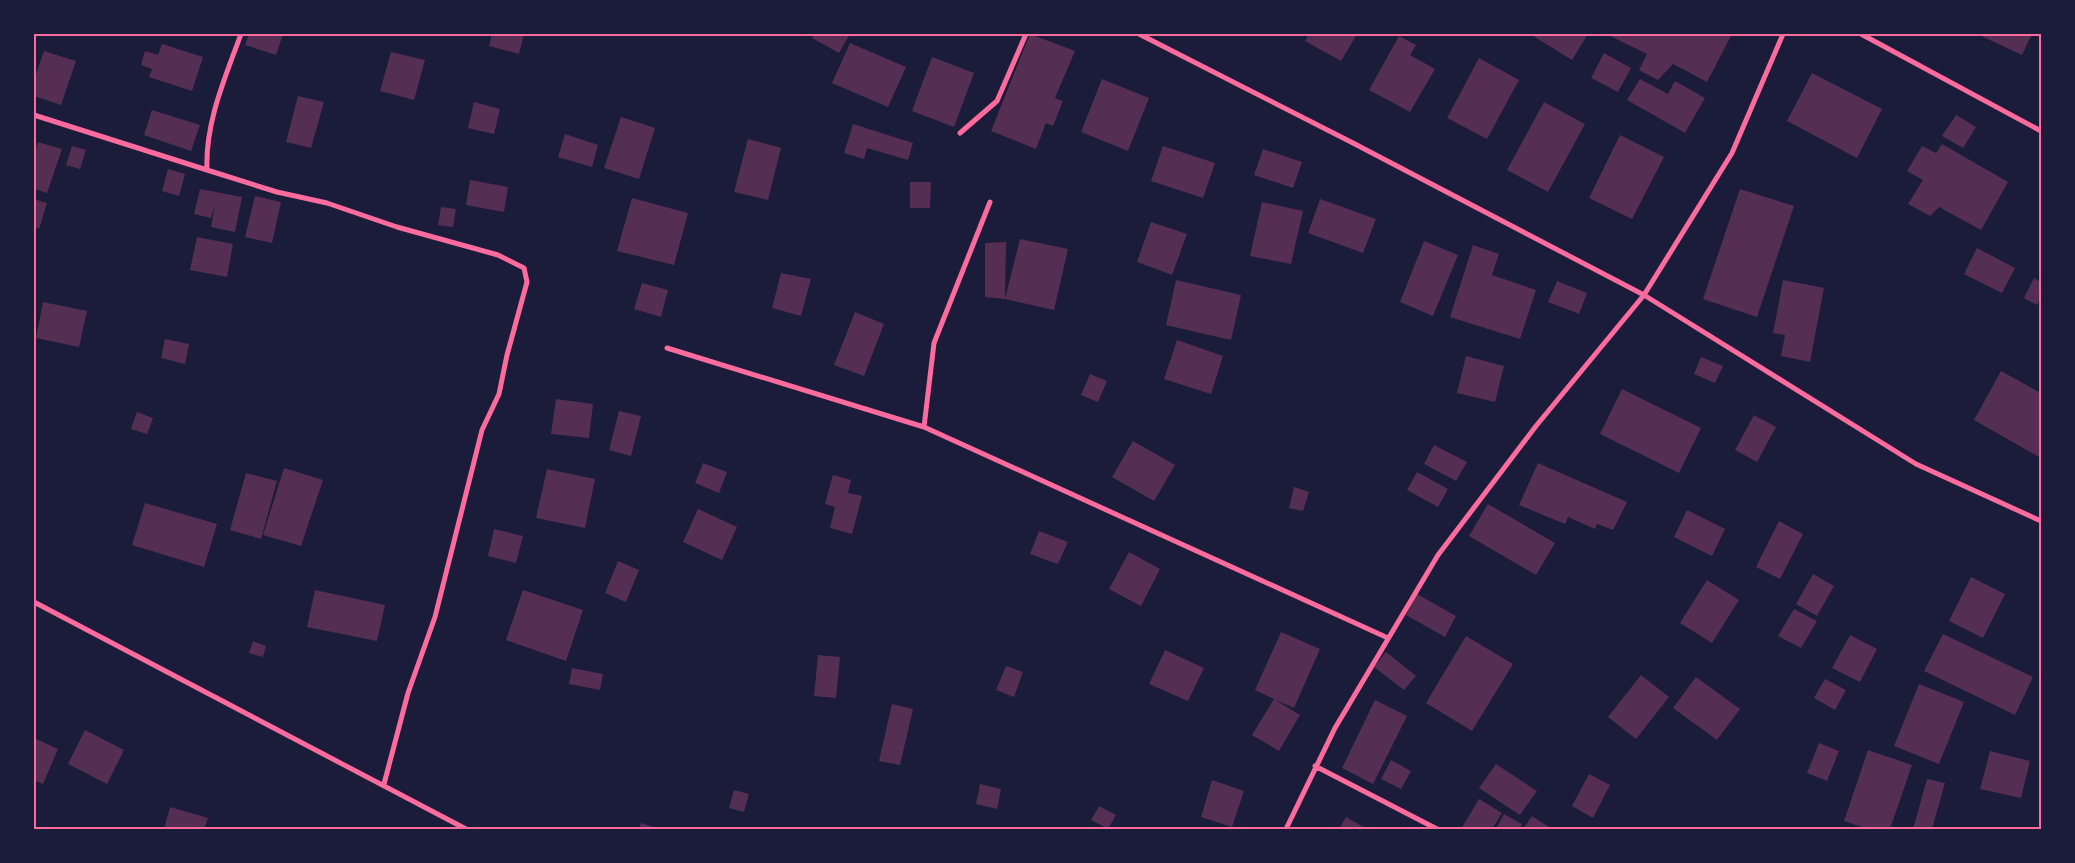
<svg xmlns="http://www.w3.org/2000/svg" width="2075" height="863" viewBox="0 0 2075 863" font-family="Montserrat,sans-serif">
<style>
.building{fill:#542f53}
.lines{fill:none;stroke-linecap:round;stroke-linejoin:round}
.minor{stroke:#ff6b9d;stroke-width:5}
.neatline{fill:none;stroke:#ff6b9d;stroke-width:2}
</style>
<rect width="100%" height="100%" fill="#1b1b3a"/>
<!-- building -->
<path class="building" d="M 249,34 L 283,34 L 276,55 L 245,45 Z
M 492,34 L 524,34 L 519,54 L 489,46 Z
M 814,34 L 850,34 L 839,53 L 812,38 Z
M 1030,34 L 1075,51 L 1055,98 L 1063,101 L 1053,126 L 1046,123 L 1036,149 L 991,131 Z
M 1309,34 L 1357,34 L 1341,61 L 1305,41 Z
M 1530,34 L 1588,34 L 1572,60 Z
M 1606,34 L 1732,34 L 1707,82 L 1673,64 L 1658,80 L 1639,70 L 1647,54 Z
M 1977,34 L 2032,34 L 2022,55 Z
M 1399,36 L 1416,45 L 1410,55 L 1435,69 L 1410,112 L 1369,90 Z
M 850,43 L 906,67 L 888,107 L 832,83 Z
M 162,44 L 203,57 L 192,91 L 149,77 L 152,69 L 141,65 L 145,51 L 158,55 Z
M 44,51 L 76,61 L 61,105 L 34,96 L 34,80 Z
M 391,52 L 425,60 L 414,100 L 380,91 Z
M 1604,53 L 1631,68 L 1618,92 L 1591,78 Z
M 932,57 L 974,73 L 954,127 L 912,111 Z
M 1479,58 L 1519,80 L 1487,139 L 1447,118 Z
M 1812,73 L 1882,109 L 1857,158 L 1787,121 Z
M 1102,79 L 1149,98 L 1128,151 L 1081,132 Z
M 1640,79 L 1668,94 L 1675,81 L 1705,98 L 1685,133 L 1627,100 Z
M 298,96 L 324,102 L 311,148 L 286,142 Z
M 474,102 L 500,109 L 494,134 L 468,128 Z
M 1544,102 L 1585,124 L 1548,192 L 1507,170 Z
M 152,110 L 200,125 L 191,151 L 144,135 Z
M 1956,115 L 1976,127 L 1963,148 L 1942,136 Z
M 621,117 L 655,128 L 639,179 L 604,168 Z
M 853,124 L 913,143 L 908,160 L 867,148 L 864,159 L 844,153 Z
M 565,134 L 598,145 L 592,167 L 558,157 Z
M 1620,135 L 1664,157 L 1632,219 L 1589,198 Z
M 748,139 L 781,148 L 768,200 L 734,192 Z
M 38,142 L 62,149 L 47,193 L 34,189 L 34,155 Z
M 1942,144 L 2008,182 L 1981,230 L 1939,207 L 1930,216 L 1908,204 L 1923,180 L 1907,171 L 1922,146 L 1936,153 Z
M 72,146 L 86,150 L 80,169 L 66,165 Z
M 1163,146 L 1215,163 L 1203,198 L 1151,181 Z
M 1263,149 L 1302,162 L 1293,188 L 1254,175 Z
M 168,169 L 185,174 L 179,196 L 162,191 Z
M 470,180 L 508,187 L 504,212 L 466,205 Z
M 910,182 L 931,182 L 930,208 L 910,208 Z
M 200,189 L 242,197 L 235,232 L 211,227 L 215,205 L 211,218 L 194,214 Z
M 1740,189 L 1794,206 L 1757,317 L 1703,299 Z
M 255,196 L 281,202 L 272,243 L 245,237 Z
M 632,198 L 688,213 L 674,265 L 617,251 Z
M 34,199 L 47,203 L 39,229 L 34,227 Z
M 1320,199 L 1376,219 L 1363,253 L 1308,233 Z
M 1262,202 L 1303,211 L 1291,264 L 1250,256 Z
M 441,207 L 456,209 L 453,227 L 438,225 Z
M 1151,222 L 1187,234 L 1172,275 L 1137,262 Z
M 197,237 L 233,244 L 227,277 L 190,270 Z
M 1020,239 L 1068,249 L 1054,310 L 1005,299 Z
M 1424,241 L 1458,255 L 1433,316 L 1400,302 Z
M 1006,242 L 1005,299 L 985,297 L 985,243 Z
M 1473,245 L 1499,254 L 1492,275 L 1536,290 L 1520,339 L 1450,317 Z
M 1977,248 L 2015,268 L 2002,293 L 1964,274 Z
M 781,273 L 811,279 L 801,316 L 772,308 Z
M 2034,278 L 2041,282 L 2041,297 L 2037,305 L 2024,298 Z
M 1176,280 L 1241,295 L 1231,340 L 1166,325 Z
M 1783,280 L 1824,288 L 1810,362 L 1781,356 L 1785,335 L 1773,333 Z
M 1557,281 L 1587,293 L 1579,314 L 1548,302 Z
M 642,283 L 668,290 L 661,317 L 634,309 Z
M 43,302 L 87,311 L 79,347 L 36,338 Z
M 855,312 L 884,324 L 864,376 L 834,365 Z
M 165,339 L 189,344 L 185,364 L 161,358 Z
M 1177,340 L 1223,356 L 1211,394 L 1164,379 Z
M 1466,356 L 1504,366 L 1495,402 L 1457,393 Z
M 1701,357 L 1723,366 L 1715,383 L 1694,374 Z
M 2001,371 L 2041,393 L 2039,457 L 1974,420 Z
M 1090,374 L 1107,381 L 1098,402 L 1081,395 Z
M 1622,389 L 1701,428 L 1679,473 L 1600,434 Z
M 556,399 L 593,404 L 589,438 L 551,434 Z
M 619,411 L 641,416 L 631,456 L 609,450 Z
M 137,412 L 153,418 L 147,434 L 131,429 Z
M 1754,415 L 1776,427 L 1757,462 L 1735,450 Z
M 1133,441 L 1175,465 L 1154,501 L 1112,477 Z
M 1434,445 L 1467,462 L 1456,481 L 1424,464 Z
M 703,463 L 727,472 L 719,493 L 695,483 Z
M 1538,463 L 1627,502 L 1613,530 L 1597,524 L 1595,529 L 1568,517 L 1565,524 L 1519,505 Z
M 284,468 L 323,480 L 301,546 L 263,535 Z
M 547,469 L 595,479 L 585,528 L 536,518 Z
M 1417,472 L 1448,489 L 1438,507 L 1407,490 Z
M 246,473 L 277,481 L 261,539 L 230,530 Z
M 833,475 L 851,480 L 848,493 L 862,496 L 852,534 L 830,528 L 835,507 L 825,504 Z
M 1294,487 L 1309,492 L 1303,511 L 1289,508 Z
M 145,503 L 217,524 L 204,567 L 132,545 Z
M 1488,504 L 1555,543 L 1536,575 L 1469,536 Z
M 698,509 L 737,527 L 722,560 L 683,542 Z
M 1687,510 L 1725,529 L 1712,556 L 1674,537 Z
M 1779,521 L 1803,534 L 1780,579 L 1756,567 Z
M 494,529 L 523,536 L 516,563 L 488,556 Z
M 1039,531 L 1068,542 L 1058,564 L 1030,554 Z
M 1129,552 L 1160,569 L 1141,606 L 1109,589 Z
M 618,561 L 639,570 L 626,602 L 605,593 Z
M 1813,574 L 1834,586 L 1817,616 L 1796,604 Z
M 1971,577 L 2005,594 L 1983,638 L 1949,621 Z
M 1707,580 L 1739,600 L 1712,643 L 1680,623 Z
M 315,590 L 385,605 L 377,641 L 307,627 Z
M 523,590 L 583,610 L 566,661 L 506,640 Z
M 1417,594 L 1456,616 L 1445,637 L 1406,615 Z
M 1794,609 L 1817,621 L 1801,648 L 1778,636 Z
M 1281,632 L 1320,649 L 1294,708 L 1274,699 L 1300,715 L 1279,751 L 1252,735 L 1274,699 L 1255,690 Z
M 1943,634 L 2033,677 L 2015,715 L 1924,671 Z
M 1850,635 L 1877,649 L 1860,682 L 1832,668 Z
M 1466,636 L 1513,664 L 1472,731 L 1426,703 Z
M 253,641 L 266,646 L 263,657 L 249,653 Z
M 1165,650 L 1204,668 L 1188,701 L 1149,684 Z
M 1386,652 L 1416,676 L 1404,690 L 1374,667 Z
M 818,655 L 840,657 L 836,698 L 814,696 Z
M 1006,666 L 1023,672 L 1014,697 L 996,690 Z
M 572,668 L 603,674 L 600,690 L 569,684 Z
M 1641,675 L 1669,697 L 1636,739 L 1608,717 Z
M 1696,677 L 1740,709 L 1717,740 L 1673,708 Z
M 1825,679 L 1846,690 L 1835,710 L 1814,698 Z
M 1919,684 L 1964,702 L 1939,764 L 1894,746 Z
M 1375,700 L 1407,716 L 1373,784 L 1342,768 Z
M 892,704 L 913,709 L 900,765 L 879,761 Z
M 85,730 L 124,750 L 107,784 L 68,764 Z
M 34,738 L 58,749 L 43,784 L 34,780 Z
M 1819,743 L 1839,751 L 1827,781 L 1807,773 Z
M 1868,750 L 1912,765 L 1890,829 L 1868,829 L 1844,821 Z
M 1990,751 L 2030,761 L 2021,798 L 1980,789 Z
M 1391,760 L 1411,771 L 1401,789 L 1381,779 Z
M 1496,764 L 1537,791 L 1520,815 L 1479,788 Z
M 1589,774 L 1610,785 L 1593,818 L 1572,806 Z
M 1927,779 L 1945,783 L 1932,829 L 1913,829 Z
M 1212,780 L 1244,791 L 1232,827 L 1201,817 Z
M 980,784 L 1001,789 L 997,809 L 976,804 Z
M 734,790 L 749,794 L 744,812 L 729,808 Z
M 1479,799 L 1502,813 L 1492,829 L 1461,829 Z
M 1099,806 L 1116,815 L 1108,829 L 1091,820 Z
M 170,807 L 208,818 L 204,829 L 164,829 Z
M 1504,814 L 1522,824 L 1520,829 L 1496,829 Z
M 1532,816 L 1552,829 L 1523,829 Z
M 1346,817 L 1367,829 L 1339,829 Z
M 641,823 L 659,829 L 639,829 Z"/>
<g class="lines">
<!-- minor -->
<path class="minor" d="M 241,34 C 225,78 205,123 207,170 L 277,192 L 327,203 L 397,227 L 498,255 L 524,268 L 527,282 L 507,355 L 499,394 L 482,430 L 435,617 L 408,693 L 384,784
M 1139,34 L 1351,142 L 1644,295 L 1916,464 L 2041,521
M 1861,34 L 2041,131
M 34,115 L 207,170
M 960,133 L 997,101 L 1026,34
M 667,348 L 924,427 L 1388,638
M 924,427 L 934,343 L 990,202
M 34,602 L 466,829
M 1315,766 L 1437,829
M 1286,829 L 1335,728 L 1438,555 L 1536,426 L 1644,295 L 1732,153 L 1783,34"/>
</g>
<!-- border -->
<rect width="2075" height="863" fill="none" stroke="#1b1b3a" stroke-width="70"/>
<rect x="35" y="35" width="2005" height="793" class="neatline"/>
</svg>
